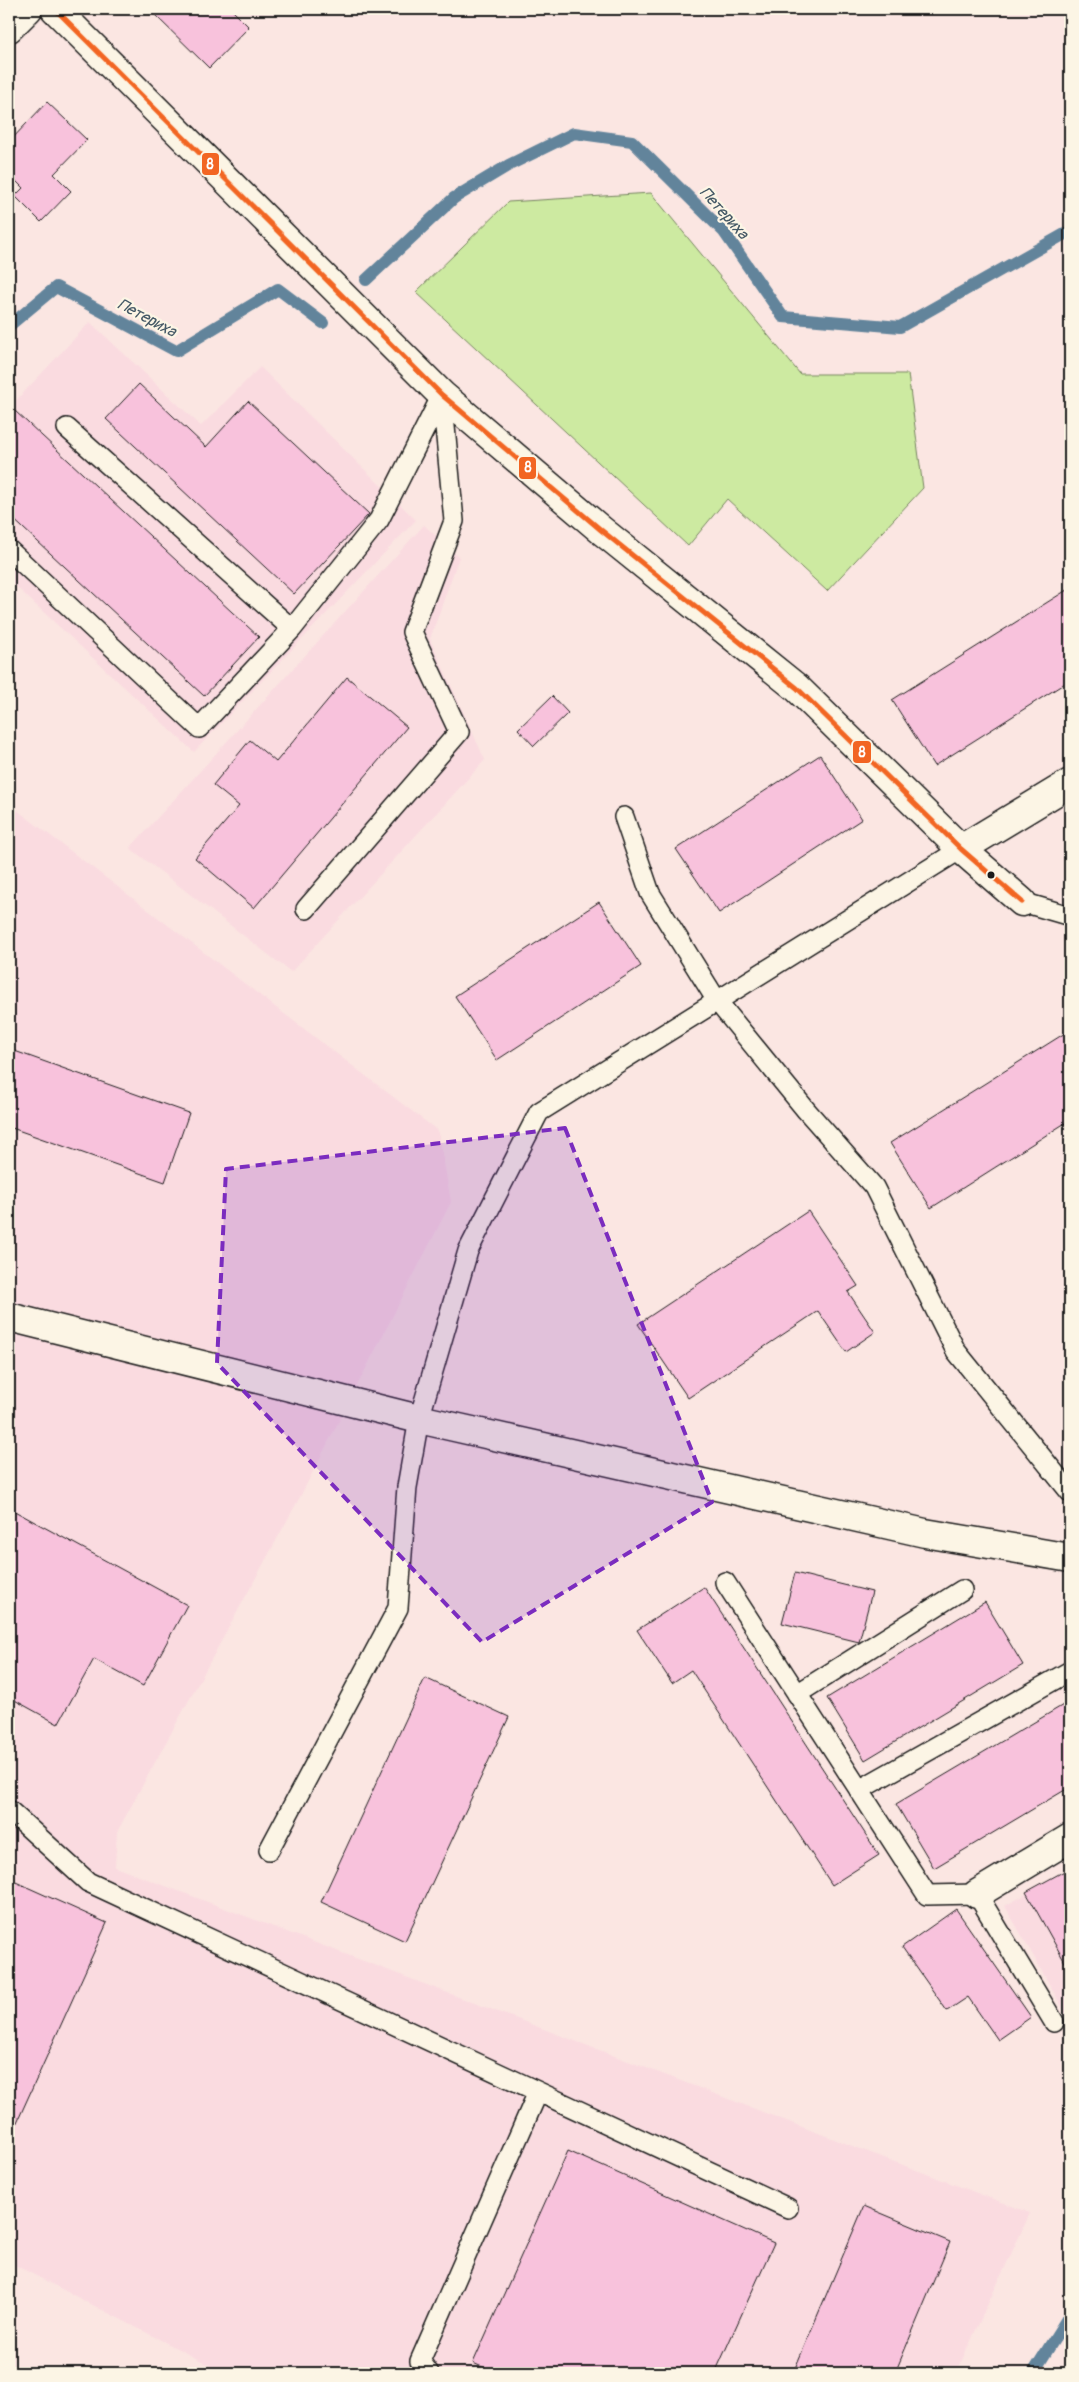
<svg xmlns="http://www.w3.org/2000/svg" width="1079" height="2382" viewBox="0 0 1079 2382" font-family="Pangolin,sans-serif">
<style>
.built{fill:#fadbe0}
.green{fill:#cdeaa1;stroke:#74835e}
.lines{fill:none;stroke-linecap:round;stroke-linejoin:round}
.stream{stroke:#62849b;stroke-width:12}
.building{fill:#f8c2dc;stroke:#1c1c1c}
.lane-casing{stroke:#1c1c1c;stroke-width:22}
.street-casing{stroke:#1c1c1c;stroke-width:31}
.lane{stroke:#fcf5e5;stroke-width:19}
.street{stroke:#fcf5e5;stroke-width:28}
.bus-1-casing{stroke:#fcf5e5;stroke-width:9}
.bus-1{stroke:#f26522;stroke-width:5}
.marked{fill:#7b2cbf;fill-opacity:0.2;stroke:#7b2cbf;stroke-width:4;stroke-dasharray:10 6;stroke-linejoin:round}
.bus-dot{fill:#1c1c1c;stroke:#fcf5e5;stroke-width:2}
.labels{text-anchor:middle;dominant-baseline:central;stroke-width:4.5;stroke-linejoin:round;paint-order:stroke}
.water-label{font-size:16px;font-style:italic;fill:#455966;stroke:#fcf5e5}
.line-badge{stroke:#fcf5e5;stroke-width:2}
.badge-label{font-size:14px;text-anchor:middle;font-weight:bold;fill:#fff}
</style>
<rect width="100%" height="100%" fill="#fbe6e2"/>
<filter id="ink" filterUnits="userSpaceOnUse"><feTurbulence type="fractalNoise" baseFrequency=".02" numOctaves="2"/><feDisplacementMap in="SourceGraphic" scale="10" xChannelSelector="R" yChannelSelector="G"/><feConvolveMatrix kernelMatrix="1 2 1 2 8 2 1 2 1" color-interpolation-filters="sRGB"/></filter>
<g filter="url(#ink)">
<!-- built -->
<path class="built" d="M 90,322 L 201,426 L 260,367 L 416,520 L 194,752 L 9,580 L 9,408 Z
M 424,525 L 459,557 L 430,639 L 485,760 L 291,972 L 130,848 Z
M 9,804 L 438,1131 L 451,1202 L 301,1495 L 117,1832 L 115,1867 L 1030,2213 L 956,2373 L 225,2373 L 9,2262 Z
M 1070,1869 L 1070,2021 L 1005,1906 Z"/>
<!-- green -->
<path class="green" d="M 651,193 L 800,374 L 908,374 L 923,488 L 827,591 L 727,499 L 688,546 L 416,292 L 508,202 Z"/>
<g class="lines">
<!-- stream -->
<path class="stream" d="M 366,280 L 454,198 L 509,165 L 574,133 L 632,141 L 724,232 L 783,317 L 900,327 L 1070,231
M 9,326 L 56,287 L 176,351 L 278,289 L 323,323
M 1033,2373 L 1070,2314"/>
</g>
<!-- building -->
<path class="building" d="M 155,9 L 231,9 L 249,27 L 209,68 L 152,12 Z
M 47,102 L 87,140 L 54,174 L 71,191 L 41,222 L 15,196 L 23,188 L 9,174 L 9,142 Z
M 139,384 L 206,447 L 248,401 L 369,514 L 294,594 L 106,419 Z
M 15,411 L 259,637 L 204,696 L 9,515 L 9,417 Z
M 1070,588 L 1070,680 L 934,766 L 892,700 Z
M 347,677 L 407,727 L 254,908 L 195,858 L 239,806 L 213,785 L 250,740 L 276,762 Z
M 552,696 L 568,713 L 534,746 L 518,729 Z
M 820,755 L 862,819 L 719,913 L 676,849 Z
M 599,902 L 641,966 L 497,1060 L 455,996 Z
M 1070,1030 L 1070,1120 L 931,1208 L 890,1143 Z
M 9,1049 L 189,1113 L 165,1182 L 9,1127 Z
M 808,1211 L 858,1286 L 848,1292 L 875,1332 L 846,1352 L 818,1311 L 688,1398 L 638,1324 Z
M 9,1508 L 187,1605 L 143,1686 L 94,1659 L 58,1724 L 9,1697 Z
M 795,1573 L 872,1592 L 859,1642 L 782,1623 Z
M 704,1587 L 879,1855 L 832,1885 L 691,1670 L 672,1683 L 637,1630 Z
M 985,1602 L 1023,1665 L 865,1760 L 827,1698 Z
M 425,1678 L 509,1717 L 405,1941 L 321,1902 Z
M 1070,1701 L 1070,1787 L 934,1868 L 896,1804 Z
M 1070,1868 L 1070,1962 L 1066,1964 L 1026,1892 Z
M 9,1879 L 107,1923 L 9,2140 Z
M 956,1909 L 1031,2017 L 998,2040 L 968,1997 L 947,2011 L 902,1947 Z
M 568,2151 L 774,2243 L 715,2373 L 496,2373 L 473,2363 Z
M 864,2206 L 950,2242 L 895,2373 L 793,2373 Z"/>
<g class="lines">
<defs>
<path id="lane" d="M 67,428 L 292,629
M 9,550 L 199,728 L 292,629 L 379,520 L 442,395
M 624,817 L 650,893 L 717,1001 L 806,1110 L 874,1187 L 956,1351 L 1070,1492
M 1022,902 L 1070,916
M 306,909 L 459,732 L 412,632 L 454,521 L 442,395
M 725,1582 L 927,1895 L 977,1894 L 1054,2022
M 797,1694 L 962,1590
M 859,1790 L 1070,1671
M 9,1810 L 88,1882 L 788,2208
M 269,1850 L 398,1608 L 407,1487 L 419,1419 L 468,1251 L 539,1112 L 961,849
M 429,2373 L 420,2361 L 538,2092"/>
<path id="street" d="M 55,9 L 442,395 L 601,530 L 797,688 L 961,849 L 1022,902
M 9,28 L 28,9
M 961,849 L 1070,783
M 9,1317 L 419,1419 L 925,1533 L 1070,1558
M 977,1894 L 1070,1838"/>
</defs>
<!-- lane casing -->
<use href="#lane" class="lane-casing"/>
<!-- street casing -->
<use href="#street" class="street-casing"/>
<!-- lane -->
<use href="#lane" class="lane"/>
<!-- street -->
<use href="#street" class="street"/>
<defs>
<path id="bus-1" d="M 55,9 L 442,395 L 601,530 L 797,688 L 961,849 L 1022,902"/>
</defs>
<!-- bus-1 casing -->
<use href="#bus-1" class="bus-1-casing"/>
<!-- bus-1 -->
<use href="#bus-1" class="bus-1"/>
</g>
</g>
<!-- marked area -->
<path class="marked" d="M 565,1128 L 712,1502 L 482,1642 L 217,1363 L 226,1169 Z"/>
<!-- markers -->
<circle class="bus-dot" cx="991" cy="875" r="4.5"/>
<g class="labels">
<!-- water labels -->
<g class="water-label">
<text transform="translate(724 213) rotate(48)">Петериха</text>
<text transform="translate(147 318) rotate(28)">Петериха</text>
</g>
</g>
<g class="line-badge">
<rect x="201" y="152" width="19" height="24" rx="5" fill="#f26522"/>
<rect x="518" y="456" width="19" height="24" rx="5" fill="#f26522"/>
<rect x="852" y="740" width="20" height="24" rx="5" fill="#f26522"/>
</g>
<g class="badge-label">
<text x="210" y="169">8</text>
<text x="528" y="472">8</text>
<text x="862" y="757">8</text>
</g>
<!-- margin -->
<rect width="1079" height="2382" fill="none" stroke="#fcf5e5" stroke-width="30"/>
<rect x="15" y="15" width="1049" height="2352" fill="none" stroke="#1c1c1c" stroke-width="2" filter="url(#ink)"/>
</svg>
